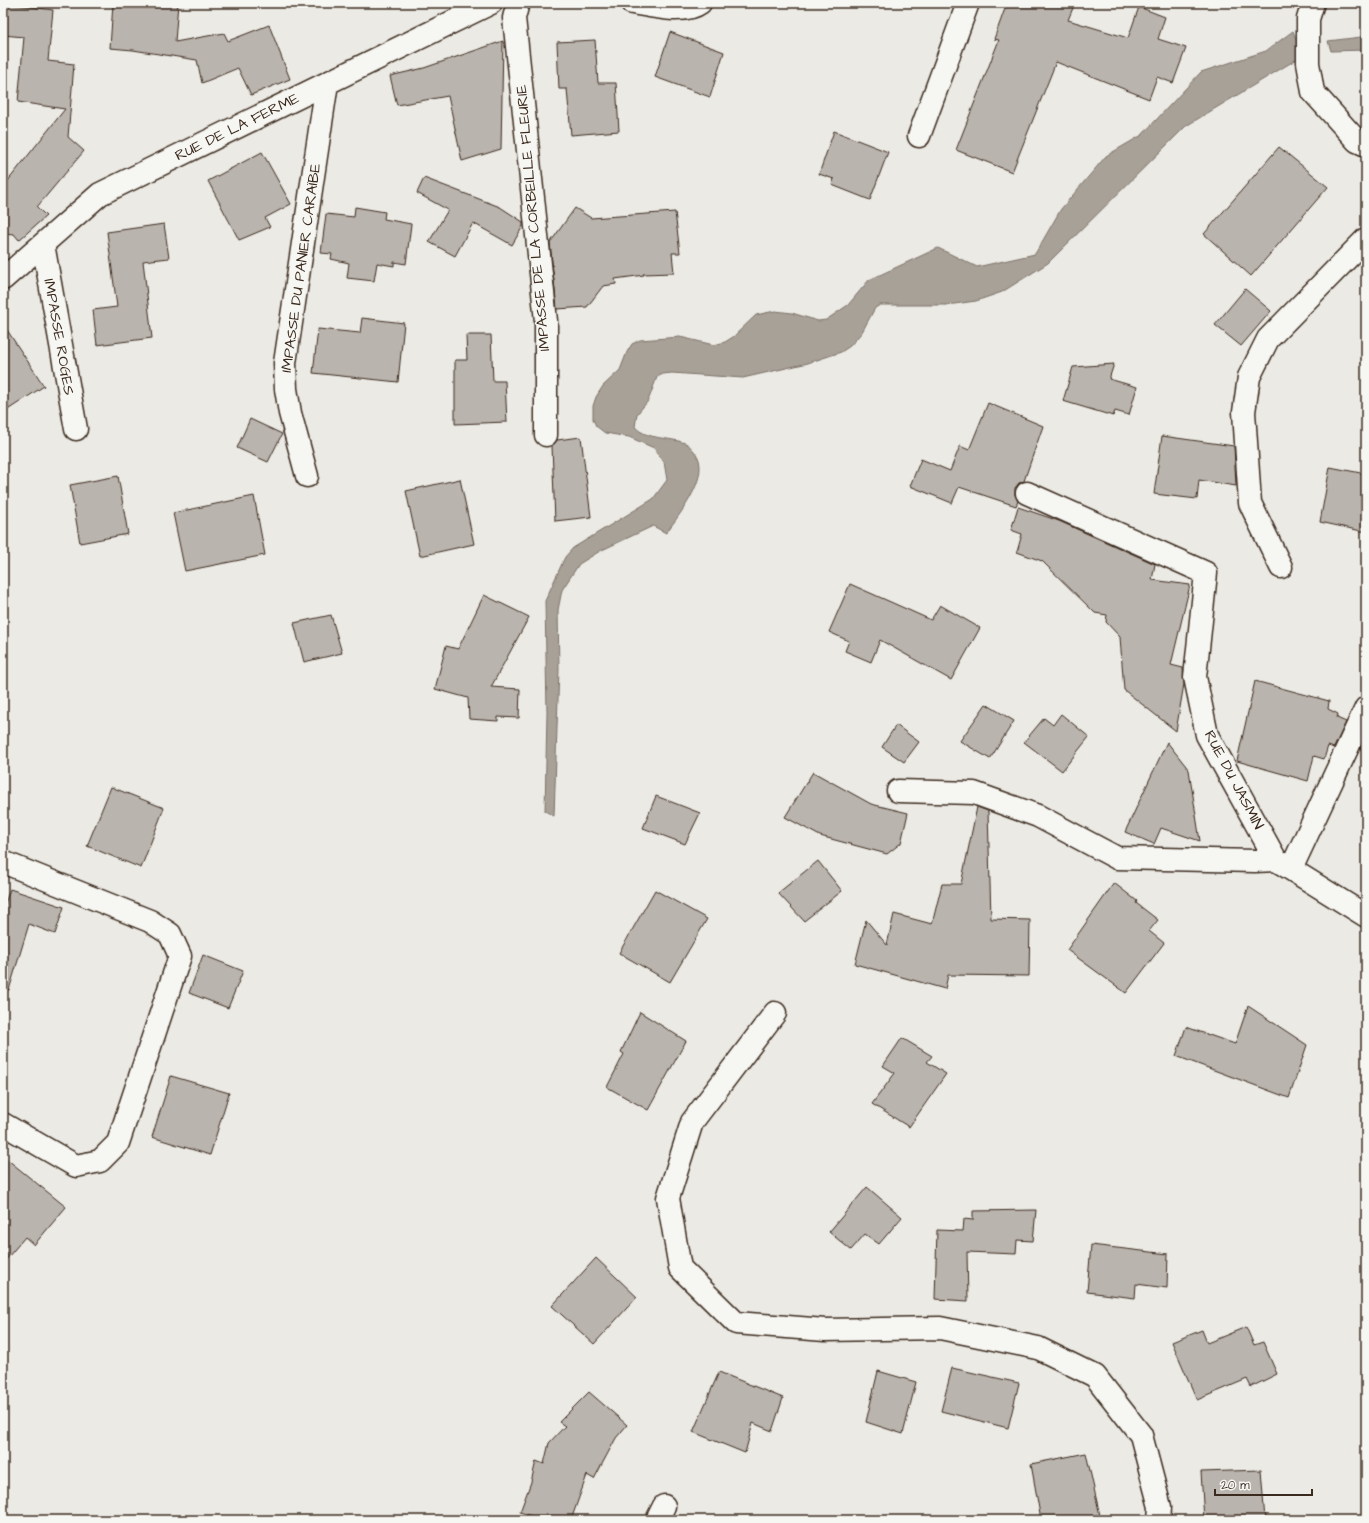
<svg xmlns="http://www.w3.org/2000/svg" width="1369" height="1523" viewBox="0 0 1369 1523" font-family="'Architects Daughter',sans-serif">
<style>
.water{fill:#a8a198;stroke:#7c7167}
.building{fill:#bab4ae;stroke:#3b2a1e}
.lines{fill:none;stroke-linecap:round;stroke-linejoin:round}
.minor-casing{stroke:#3b2a1e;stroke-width:25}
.minor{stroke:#f6f6f2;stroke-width:22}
.labels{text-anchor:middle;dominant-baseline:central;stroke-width:3;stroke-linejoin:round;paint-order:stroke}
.street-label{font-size:15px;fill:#3b2a1e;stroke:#f6f6f2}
</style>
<rect width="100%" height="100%" fill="#ebeae5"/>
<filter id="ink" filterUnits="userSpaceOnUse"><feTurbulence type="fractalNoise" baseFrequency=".025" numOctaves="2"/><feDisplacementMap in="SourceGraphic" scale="8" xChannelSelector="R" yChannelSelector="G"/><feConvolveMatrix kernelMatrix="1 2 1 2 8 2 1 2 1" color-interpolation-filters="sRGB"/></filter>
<g filter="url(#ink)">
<!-- water -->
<path class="water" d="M 1293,31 L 1302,56 L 1186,126 L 1048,263 L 1002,292 L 976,301 L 947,305 L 880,305 L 875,308 L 862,332 L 850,346 L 841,352 L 808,363 L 743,378 L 672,373 L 663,374 L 657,377 L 648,401 L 637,414 L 635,427 C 647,440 670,437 685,443 C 689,444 691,448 694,451 C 714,473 679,515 666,533 L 653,526 L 600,551 L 579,564 L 562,590 L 558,610 L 559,669 L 554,816 L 545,811 L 547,713 L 545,601 L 565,557 L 573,548 L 653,499 L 667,480 L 664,462 L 654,448 L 629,437 L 605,433 L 596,426 L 593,419 L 593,406 L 596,397 L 603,386 L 620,370 L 627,352 L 632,344 L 640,340 L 680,337 L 714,345 L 725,342 L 733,337 L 756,315 L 775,311 L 792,313 L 818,321 L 826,320 L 848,305 L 869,280 L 938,248 L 977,267 L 1035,254 L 1061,209 L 1106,156 L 1142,135 L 1201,72 L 1266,51 Z
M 1361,37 L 1366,37 L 1366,50 L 1331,51 L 1328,41 Z"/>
<!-- building -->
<path class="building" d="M 3,3 L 53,10 L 48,61 L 74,64 L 68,137 L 84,151 L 37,207 L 46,216 L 19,240 L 14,234 L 3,233 L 3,187 L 65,109 L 18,102 L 24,37 L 3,35 Z
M 113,3 L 178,3 L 175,42 L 224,33 L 228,41 L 269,25 L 290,79 L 251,95 L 238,68 L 202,83 L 197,60 L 133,50 L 110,48 Z
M 1007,3 L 1075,3 L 1068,20 L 1128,38 L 1139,7 L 1165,17 L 1158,39 L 1186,48 L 1173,83 L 1157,77 L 1149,99 L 1056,62 L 1012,172 L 956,150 L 999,40 L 994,39 Z
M 670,32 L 724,52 L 710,97 L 655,77 Z
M 595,40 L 598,83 L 616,83 L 619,131 L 571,135 L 567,89 L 559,89 L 557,42 Z
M 503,41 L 501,149 L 462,161 L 448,96 L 397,105 L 390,76 L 424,68 Z
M 834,131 L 888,152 L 870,200 L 832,185 L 834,179 L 819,174 Z
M 1279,147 L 1328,187 L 1251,276 L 1204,234 Z
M 262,152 L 291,204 L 265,218 L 270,227 L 239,240 L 208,181 Z
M 424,178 L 500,207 L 523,222 L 523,226 L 512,245 L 473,223 L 455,256 L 429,242 L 448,210 L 417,193 Z
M 355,207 L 385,212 L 384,219 L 411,224 L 406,264 L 394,262 L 394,266 L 377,263 L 374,281 L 347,278 L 349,263 L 331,259 L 332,254 L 321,253 L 326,214 L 354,217 Z
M 575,208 L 591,218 L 675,212 L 680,253 L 672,253 L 674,273 L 643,274 L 644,275 L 615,279 L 616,284 L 603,286 L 587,307 L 557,309 L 550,243 Z
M 164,224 L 169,258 L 143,261 L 152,338 L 97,345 L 93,310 L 117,307 L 107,232 Z
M 1245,289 L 1271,311 L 1241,346 L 1215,325 Z
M 362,318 L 404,323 L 398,382 L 313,373 L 318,329 L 360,333 Z
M 3,324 L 44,386 L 3,413 Z
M 466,335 L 491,335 L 493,381 L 505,381 L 507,422 L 455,424 L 455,360 L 467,360 Z
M 1114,364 L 1109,379 L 1137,387 L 1129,415 L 1115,411 L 1113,416 L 1063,401 L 1073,367 Z
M 988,403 L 1043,426 L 1024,481 L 1019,483 L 1015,488 L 1015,495 L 1018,501 L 1016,506 L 959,487 L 952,503 L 910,486 L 921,459 L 950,471 L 960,446 L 969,450 Z
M 250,419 L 282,434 L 268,462 L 237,448 Z
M 1162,436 L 1234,446 L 1236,486 L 1199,480 L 1197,499 L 1154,494 Z
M 581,437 L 591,517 L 555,521 L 552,446 L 557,440 Z
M 1330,467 L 1366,474 L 1366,532 L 1320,522 Z
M 118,476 L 128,534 L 80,543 L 70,485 Z
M 460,479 L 474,544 L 420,556 L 406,491 Z
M 254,496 L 265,555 L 185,571 L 173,513 Z
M 1018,507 L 1059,521 L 1155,564 L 1152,580 L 1190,585 L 1171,665 L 1183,668 L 1184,684 L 1176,731 L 1124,690 L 1120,637 L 1106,622 L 1107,615 L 1095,613 L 1042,561 L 1017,552 L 1022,534 L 1011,530 Z
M 850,584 L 931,620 L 940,605 L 980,628 L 951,680 L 880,640 L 871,662 L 845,651 L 849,641 L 829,632 Z
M 484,595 L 529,617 L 491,687 L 520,689 L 519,718 L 498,717 L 498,721 L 469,719 L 468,698 L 435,689 L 446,646 L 458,649 Z
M 331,615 L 342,653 L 304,662 L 294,623 Z
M 1255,681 L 1329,701 L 1328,709 L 1338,714 L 1337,718 L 1346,722 L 1334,748 L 1328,746 L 1324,759 L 1314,756 L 1308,781 L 1237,761 Z
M 986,704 L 1014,721 L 990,759 L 960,741 Z
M 1061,714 L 1089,737 L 1062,771 L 1024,742 L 1044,718 L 1053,725 Z
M 896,725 L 919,742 L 904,762 L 882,747 Z
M 1167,742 L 1189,770 L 1200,841 L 1161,828 L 1154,844 L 1125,832 Z
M 813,772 L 871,804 L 908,813 L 901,843 L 887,854 L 820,836 L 785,817 Z
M 111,787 L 164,808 L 141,868 L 87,846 Z
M 656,796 L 700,813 L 685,844 L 643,828 Z
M 977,807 L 988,811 L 991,919 L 1030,920 L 1029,976 L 948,975 L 945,989 L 855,964 L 866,920 L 887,945 L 894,914 L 932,924 L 942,884 L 961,884 Z
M 818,861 L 842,891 L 804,921 L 778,893 Z
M 1114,883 L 1137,901 L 1136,903 L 1158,920 L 1149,931 L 1164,943 L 1126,993 L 1067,950 Z
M 10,889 L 64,907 L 55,934 L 29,924 L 9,990 L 3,989 L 3,909 Z
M 655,890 L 707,919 L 670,982 L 619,953 Z
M 203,955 L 243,971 L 228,1008 L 189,993 Z
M 1248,1006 L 1307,1045 L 1289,1098 L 1176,1056 L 1186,1027 L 1235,1044 Z
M 640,1012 L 686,1041 L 648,1110 L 607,1087 L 624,1054 L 621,1052 Z
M 902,1038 L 932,1056 L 927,1062 L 946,1074 L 909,1127 L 872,1104 L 895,1073 L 883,1066 Z
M 171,1076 L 229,1093 L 210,1155 L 152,1137 Z
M 3,1156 L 66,1207 L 34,1245 L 25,1237 L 3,1263 Z
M 867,1187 L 902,1217 L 879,1244 L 865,1234 L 851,1250 L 829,1232 Z
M 1036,1210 L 1033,1241 L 1017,1240 L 1016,1254 L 967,1252 L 968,1301 L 935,1299 L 937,1230 L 963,1231 L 964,1219 L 973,1220 L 973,1211 Z
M 1091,1245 L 1168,1254 L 1167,1288 L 1136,1284 L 1135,1298 L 1087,1292 Z
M 596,1258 L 637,1297 L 594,1344 L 552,1306 Z
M 1246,1327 L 1254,1345 L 1263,1342 L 1277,1374 L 1251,1387 L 1247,1379 L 1197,1400 L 1172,1342 L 1202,1330 L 1207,1343 Z
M 952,1368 L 1019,1383 L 1008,1428 L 941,1411 Z
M 878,1371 L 916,1382 L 903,1434 L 866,1422 Z
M 719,1372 L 783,1398 L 772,1431 L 753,1423 L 745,1453 L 693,1432 Z
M 589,1392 L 627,1425 L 616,1438 L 594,1479 L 587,1475 L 571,1520 L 542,1520 L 520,1512 L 531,1482 L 536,1461 L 544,1464 L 549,1443 L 565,1426 L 559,1422 Z
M 1086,1453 L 1101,1520 L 1041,1520 L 1031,1464 Z
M 1261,1470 L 1265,1520 L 1204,1520 L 1201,1472 Z"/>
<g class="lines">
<defs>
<path id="minor" d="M 518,3 L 514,18 L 546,321 L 546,435
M 632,3 C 651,6 684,15 700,3
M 1313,3 L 1308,19 L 1308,63 L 1313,92 L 1357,141 L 1366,145
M 919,136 L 968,3
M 43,244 L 76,429
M 3,279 L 100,194 L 491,3
M 307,476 L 290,413 L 286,389 L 285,363 L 327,83
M 1027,493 L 1206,573 L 1195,677 L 1207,735 L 1276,860 L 1366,916
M 1281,567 L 1250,503 L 1244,412 L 1249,377 L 1268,339 L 1366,239
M 898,791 L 974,793 L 1038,816 L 1117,858 L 1255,861 L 1276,860
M 3,862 L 150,921 L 170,934 L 180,956 L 118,1143 L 100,1161 L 76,1166 L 3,1124
M 1291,869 L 1366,708
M 775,1013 L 692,1122 L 668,1198 L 680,1268 L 736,1323 L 825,1330 L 940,1328 L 1038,1348 L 1095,1376 L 1141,1435 L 1160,1507 L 1159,1520
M 657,1520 L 664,1506"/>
</defs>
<!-- minor casing -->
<use href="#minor" class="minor-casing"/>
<!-- minor -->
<use href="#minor" class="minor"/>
</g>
</g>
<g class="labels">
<!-- street labels -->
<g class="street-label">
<text transform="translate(237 127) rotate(-26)">RUE DE LA FERME</text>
<text transform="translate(533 218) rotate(-95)">IMPASSE DE LA CORBEILLE FLEURIE</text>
<text transform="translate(301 268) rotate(-82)">IMPASSE DU PANIER CARAÏBE</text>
<text transform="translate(59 337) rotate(80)">IMPASSE ROGES</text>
<text transform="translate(1234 780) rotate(62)">RUE DU JASMIN</text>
</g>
</g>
<!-- margin -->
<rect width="1369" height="1523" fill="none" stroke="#f6f6f2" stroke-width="16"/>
<rect x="8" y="8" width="1353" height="1507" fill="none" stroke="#3b2a1e" stroke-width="1.5" filter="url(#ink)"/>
<!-- scale -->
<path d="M1215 1489v6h97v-6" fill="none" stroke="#3b2a1e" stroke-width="2"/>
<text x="1221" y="1489" font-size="12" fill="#3b2a1e" stroke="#f6f6f2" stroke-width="3" paint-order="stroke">20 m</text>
</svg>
